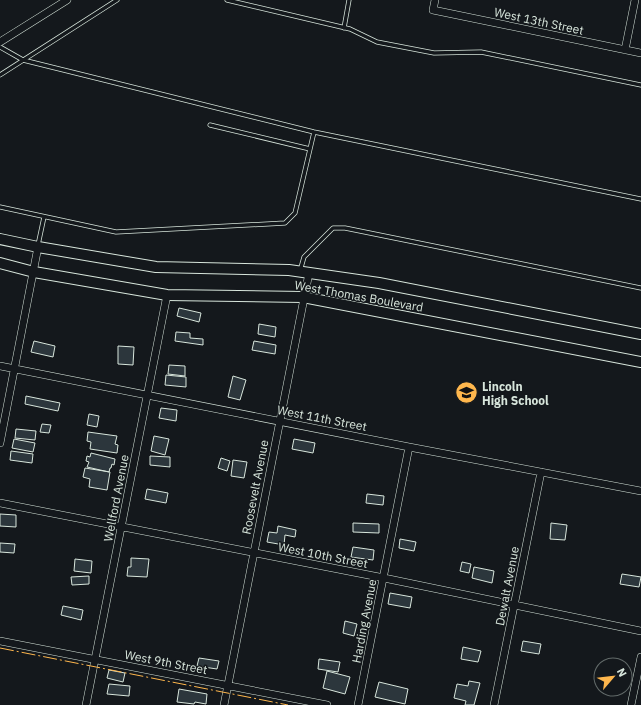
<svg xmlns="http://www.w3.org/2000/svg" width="641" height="705" viewBox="0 0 641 705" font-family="'IBM Plex Sans',sans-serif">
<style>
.building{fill:#2c363c;stroke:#d8e6dc}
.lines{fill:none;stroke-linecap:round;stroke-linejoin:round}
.lane-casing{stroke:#d8e6dc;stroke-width:5}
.street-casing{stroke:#d8e6dc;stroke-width:8}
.secondary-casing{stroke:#d8e6dc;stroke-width:12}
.lane{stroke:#14181c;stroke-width:3.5}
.street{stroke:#14181c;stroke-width:7}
.secondary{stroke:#14181c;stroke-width:10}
.power{stroke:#ffb74d;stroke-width:1;stroke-dasharray:14 3 2 3;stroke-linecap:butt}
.labels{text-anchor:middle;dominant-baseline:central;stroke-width:3;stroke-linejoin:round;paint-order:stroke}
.street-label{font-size:12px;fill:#d8e6dc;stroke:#14181c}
.poi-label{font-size:12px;font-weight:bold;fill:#d8e6dc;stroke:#14181c;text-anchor:start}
</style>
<rect width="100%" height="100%" fill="#14181c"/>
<!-- building -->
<path class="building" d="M 179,308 L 201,313 L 199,322 L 177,316 Z
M 259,324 L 276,327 L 275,337 L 258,334 Z
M 176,332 L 190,333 L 190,338 L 203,339 L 203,345 L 175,341 Z
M 34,341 L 55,346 L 53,357 L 31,352 Z
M 254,341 L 276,345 L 275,354 L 252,350 Z
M 118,346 L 134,347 L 133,365 L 118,364 Z
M 169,365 L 185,366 L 185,376 L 168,374 Z
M 166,375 L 186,377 L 186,387 L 165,385 Z
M 233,376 L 246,380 L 240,400 L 228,397 Z
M 26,396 L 60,403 L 58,411 L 25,404 Z
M 161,408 L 177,410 L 176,421 L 159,418 Z
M 89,414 L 99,416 L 97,427 L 87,425 Z
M 42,424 L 51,425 L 49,433 L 40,432 Z
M 16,429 L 36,431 L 35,440 L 15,438 Z
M 88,432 L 117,436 L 115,444 L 118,445 L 117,453 L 90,449 L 91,442 L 87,441 Z
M 154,436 L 169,439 L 165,455 L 151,451 Z
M 14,439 L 35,443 L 33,452 L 12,448 Z
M 294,439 L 315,443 L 313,453 L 292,449 Z
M 11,451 L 33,454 L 32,463 L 10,460 Z
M 91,453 L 115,459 L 114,465 L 112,464 L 111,468 L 110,468 L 109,472 L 87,467 L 89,462 L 86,461 L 87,456 L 90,457 Z
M 150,456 L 170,457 L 170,467 L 150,465 Z
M 221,458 L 230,461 L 227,471 L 218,468 Z
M 233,460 L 247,462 L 244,478 L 231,476 Z
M 85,468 L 110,472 L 107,490 L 89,487 L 90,479 L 83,477 Z
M 147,489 L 168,493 L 166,503 L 145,499 Z
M 367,494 L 384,496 L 383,505 L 366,503 Z
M 0,514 L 16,515 L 16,527 L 0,526 Z
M 353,523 L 379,524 L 379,533 L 353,532 Z
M 551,523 L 567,525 L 565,540 L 550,539 Z
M 278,526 L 296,530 L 295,537 L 285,535 L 284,545 L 267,542 L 269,532 L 277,533 Z
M 400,539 L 416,542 L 414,551 L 399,548 Z
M 0,543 L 15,544 L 14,553 L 0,552 Z
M 353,547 L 374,550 L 373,560 L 351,557 Z
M 131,558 L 149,559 L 147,577 L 127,576 L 128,567 L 131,567 Z
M 75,559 L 92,561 L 91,573 L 74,571 Z
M 462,562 L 471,564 L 469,573 L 460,571 Z
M 474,567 L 494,571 L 492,583 L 472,578 Z
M 622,574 L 641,577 L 639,587 L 620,584 Z
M 89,576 L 89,584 L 72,585 L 71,577 Z
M 390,593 L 412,597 L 410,608 L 388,604 Z
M 63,606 L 83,610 L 81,620 L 61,615 Z
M 345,621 L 357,624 L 354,636 L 343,633 Z
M 523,641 L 541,644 L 539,654 L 521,651 Z
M 463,647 L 481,651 L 478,662 L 461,659 Z
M 199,658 L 219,661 L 217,669 L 197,666 Z
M 319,659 L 340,662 L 338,672 L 318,669 Z
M 109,670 L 125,673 L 123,682 L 107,678 Z
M 327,671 L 350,677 L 345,694 L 323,688 Z
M 469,681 L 480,683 L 474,705 L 465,705 L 466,701 L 454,698 L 457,684 L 468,686 Z
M 379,682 L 408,689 L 405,704 L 375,697 Z
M 109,684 L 130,686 L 129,696 L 107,694 Z
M 179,689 L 207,694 L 206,704 L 195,702 L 194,704 L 177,702 Z"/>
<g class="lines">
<defs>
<path id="lane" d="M 227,0 L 350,29 L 377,42 L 434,53 L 481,52 L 641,85
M 344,28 L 349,0
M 0,47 L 23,60 L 314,132 L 641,199
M 0,75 L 117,0
M 210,125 L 310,149
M 0,207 L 116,232 L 285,223 L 295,213 L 314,132
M 38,245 L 44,217
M 300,271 L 304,257 L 333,228 L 345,228 L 641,288"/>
<path id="street" d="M 435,0 L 433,10 L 641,53
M 0,42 L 67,0
M 625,50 L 635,0
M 0,366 L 409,447 L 641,491
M 0,443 L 38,247
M 0,503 L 384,578 L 641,631
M 0,641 L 327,705
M 86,705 L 167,295
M 224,705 L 309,273
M 358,705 L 409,447
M 494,705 L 541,472
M 631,705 L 641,657"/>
<path id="secondary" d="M 0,239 L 38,247 L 156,267 L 289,270 L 379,283 L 641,334
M 0,263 L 34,272 L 167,295 L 303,297 L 641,362"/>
</defs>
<!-- lane casing -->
<use href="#lane" class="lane-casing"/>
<!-- street casing -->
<use href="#street" class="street-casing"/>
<!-- secondary casing -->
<use href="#secondary" class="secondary-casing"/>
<!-- lane -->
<use href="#lane" class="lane"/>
<!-- street -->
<use href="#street" class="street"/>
<!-- secondary -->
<use href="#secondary" class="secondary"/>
<!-- power -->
<path class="power" d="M 0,648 L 288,705"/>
</g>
<!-- icons -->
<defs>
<symbol id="school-disc" viewBox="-11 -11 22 22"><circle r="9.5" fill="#ffb74d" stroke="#14181c"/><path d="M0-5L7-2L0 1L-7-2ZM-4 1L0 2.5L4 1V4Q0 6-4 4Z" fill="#111"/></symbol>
</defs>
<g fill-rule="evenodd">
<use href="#school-disc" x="454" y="380" width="25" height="25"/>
</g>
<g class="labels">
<!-- street labels -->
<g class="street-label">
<text transform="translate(539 21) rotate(12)">West 13th Street</text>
<text transform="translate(359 296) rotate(10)">West Thomas Boulevard</text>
<text transform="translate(322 418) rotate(11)">West 11th Street</text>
<text transform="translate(255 487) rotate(-79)">Roosevelt Avenue</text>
<text transform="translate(116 498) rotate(-79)">Wellford Avenue</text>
<text transform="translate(323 555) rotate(11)">West 10th Street</text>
<text transform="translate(507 586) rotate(-79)">Dewalt Avenue</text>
<text transform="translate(364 621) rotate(-79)">Harding Avenue</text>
<text transform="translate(166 662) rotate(11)">West 9th Street</text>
</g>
<!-- poi labels -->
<g class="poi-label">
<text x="482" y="386">Lincoln<tspan x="482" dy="14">High School</tspan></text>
</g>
</g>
<!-- north arrow -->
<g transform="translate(613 677) rotate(62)"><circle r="19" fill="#14181c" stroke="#626a69"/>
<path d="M0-3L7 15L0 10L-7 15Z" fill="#ffb74d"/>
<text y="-6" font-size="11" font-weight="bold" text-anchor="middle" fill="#d8e6dc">N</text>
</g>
</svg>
